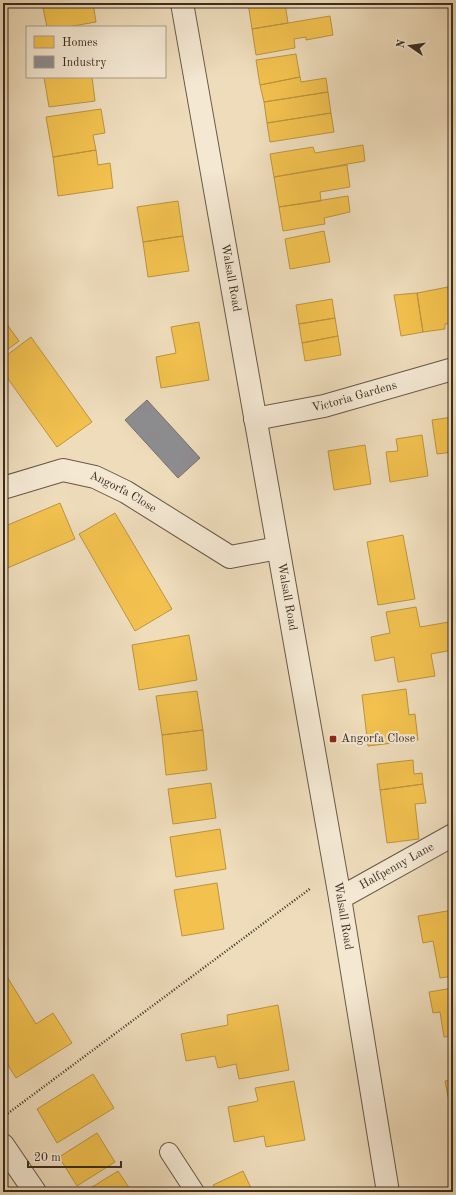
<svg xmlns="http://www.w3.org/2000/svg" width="456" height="1195" viewBox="0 0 456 1195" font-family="'Old Standard TT',serif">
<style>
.homes{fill:#f2c14e;stroke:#bb9440}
.industry{fill:#8d8d92;stroke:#747070}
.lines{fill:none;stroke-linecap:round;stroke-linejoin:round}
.service-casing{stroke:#675847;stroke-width:20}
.minor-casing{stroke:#675847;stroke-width:24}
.tertiary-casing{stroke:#675847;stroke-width:24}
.path{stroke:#3a2c20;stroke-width:2.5;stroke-dasharray:1 2;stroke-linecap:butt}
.service{stroke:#f4e8d3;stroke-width:18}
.minor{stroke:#f4e8d3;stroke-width:22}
.tertiary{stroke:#f4e8d3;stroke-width:22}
.poi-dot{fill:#8f2418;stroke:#f4e8d3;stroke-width:1.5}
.labels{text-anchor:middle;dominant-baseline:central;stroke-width:4;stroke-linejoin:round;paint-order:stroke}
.street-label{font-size:12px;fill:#3a2c20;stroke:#f4e8d3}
.poi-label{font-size:12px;fill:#3a2c20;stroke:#f4e8d3;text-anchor:start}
</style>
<rect width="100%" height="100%" fill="#eedcbb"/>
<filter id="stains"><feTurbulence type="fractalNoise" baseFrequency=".005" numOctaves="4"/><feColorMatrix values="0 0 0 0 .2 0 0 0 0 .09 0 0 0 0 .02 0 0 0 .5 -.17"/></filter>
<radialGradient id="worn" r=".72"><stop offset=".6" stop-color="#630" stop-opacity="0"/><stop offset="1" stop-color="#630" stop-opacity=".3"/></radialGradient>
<!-- homes -->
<path class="homes" d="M 42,3 L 93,3 L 96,22 L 67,27 L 47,27 Z
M 248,3 L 285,3 L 288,23 L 252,29 Z
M 330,16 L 333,35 L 306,40 L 306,37 L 294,39 L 295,48 L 256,55 L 252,29 Z
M 296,54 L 300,77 L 260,85 L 256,60 Z
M 44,77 L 92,77 L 95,101 L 49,107 Z
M 300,77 L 301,82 L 326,78 L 328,92 L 264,102 L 260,85 Z
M 328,92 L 331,113 L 267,123 L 264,102 Z
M 101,109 L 105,133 L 93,135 L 96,150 L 53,157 L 46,117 Z
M 331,113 L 334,132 L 270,142 L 267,123 Z
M 363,145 L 365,161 L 274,177 L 270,154 L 313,147 L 315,153 Z
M 96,150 L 98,165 L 110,163 L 113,188 L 58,196 L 53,157 Z
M 347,165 L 350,187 L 320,192 L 321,201 L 279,207 L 274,177 Z
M 348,196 L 350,212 L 324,218 L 325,224 L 283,231 L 279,207 Z
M 178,201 L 183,236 L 143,242 L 137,207 Z
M 324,231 L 330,262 L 290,269 L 285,239 Z
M 183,236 L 189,271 L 148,277 L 143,242 Z
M 453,286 L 453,322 L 448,287 Z
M 448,287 L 453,323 L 445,324 L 445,329 L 423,332 L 417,293 Z
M 417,293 L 423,332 L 401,336 L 394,295 Z
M 332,299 L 335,318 L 299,324 L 296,305 Z
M 335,318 L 338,336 L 302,343 L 299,324 Z
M 3,319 L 19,341 L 3,353 Z
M 199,322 L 209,380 L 161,388 L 156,357 L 176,353 L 171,327 Z
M 338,336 L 341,355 L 305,361 L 302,343 Z
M 31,337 L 92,422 L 57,447 L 3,372 L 3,358 Z
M 453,417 L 453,452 L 437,454 L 432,420 Z
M 422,435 L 428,476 L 390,482 L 386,452 L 398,451 L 396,439 Z
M 365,445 L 371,484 L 334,490 L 328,451 Z
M 60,503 L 75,539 L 3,570 L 3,527 Z
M 115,513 L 172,609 L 135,631 L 79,534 Z
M 403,535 L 415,599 L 378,605 L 367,542 Z
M 416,607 L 420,627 L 449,622 L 453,650 L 431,654 L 435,676 L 398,682 L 394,657 L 375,661 L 371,637 L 390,633 L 386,612 Z
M 189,635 L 197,680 L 139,690 L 132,645 Z
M 406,689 L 409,715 L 415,714 L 418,740 L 368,746 L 362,695 Z
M 197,691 L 203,730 L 162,735 L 156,696 Z
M 203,730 L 207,770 L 166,775 L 162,735 Z
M 413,760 L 414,774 L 422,773 L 423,784 L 380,790 L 377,764 Z
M 211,783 L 216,818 L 173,824 L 168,789 Z
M 423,784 L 426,803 L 415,804 L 419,839 L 387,843 L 380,790 Z
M 220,829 L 226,869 L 176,877 L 170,837 Z
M 217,883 L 224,929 L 182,936 L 174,890 Z
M 453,910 L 453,976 L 440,978 L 433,941 L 423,943 L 418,916 Z
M 3,970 L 36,1024 L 53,1013 L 72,1043 L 16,1078 L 3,1057 Z
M 453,988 L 453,1036 L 444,1037 L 440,1012 L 433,1013 L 429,992 Z
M 278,1005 L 289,1070 L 239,1079 L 236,1064 L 218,1068 L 215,1056 L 186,1061 L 181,1034 L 228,1025 L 227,1015 Z
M 453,1045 L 453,1067 L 449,1046 Z
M 93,1074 L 114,1108 L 57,1143 L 37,1109 Z
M 453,1080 L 453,1100 L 449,1101 L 445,1081 Z
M 294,1081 L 305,1140 L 266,1147 L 264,1136 L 234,1142 L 228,1107 L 258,1101 L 255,1088 Z
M 97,1133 L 115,1162 L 77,1186 L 59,1157 Z
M 118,1171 L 132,1192 L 84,1192 Z
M 243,1171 L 253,1192 L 217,1192 L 213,1185 Z"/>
<!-- industry -->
<path class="industry" d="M 147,400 L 200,458 L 178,478 L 125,420 Z"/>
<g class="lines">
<defs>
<path id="service" d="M 169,1152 L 195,1192"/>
<g id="minor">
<path id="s1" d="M 255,419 L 324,406 L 453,369"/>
<path id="s2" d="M 3,488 L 63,470 L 95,477 L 126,492 L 230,557 L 278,548"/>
<path id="s3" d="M 340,898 L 453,835"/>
<path d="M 3,1145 L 35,1192"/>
</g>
<g id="tertiary">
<path id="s4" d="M 182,3 L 340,898 L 388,1192"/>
</g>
</defs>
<!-- service casing -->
<use href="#service" class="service-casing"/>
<!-- minor casing -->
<use href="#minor" class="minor-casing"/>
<!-- tertiary casing -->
<use href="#tertiary" class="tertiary-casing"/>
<!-- path -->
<path class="path" d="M 3,1117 L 311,888"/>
<!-- service -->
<use href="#service" class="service"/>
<!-- minor -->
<use href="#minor" class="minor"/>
<!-- tertiary -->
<use href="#tertiary" class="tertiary"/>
</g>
<!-- markers -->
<rect class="poi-dot" x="329" y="735" width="8" height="8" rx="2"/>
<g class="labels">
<!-- street labels -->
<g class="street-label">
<text stroke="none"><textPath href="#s4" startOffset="279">Walsall Road</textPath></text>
<text stroke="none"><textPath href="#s1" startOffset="102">Victoria Gardens</textPath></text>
<text stroke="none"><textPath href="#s2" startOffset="127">Angorfa Close</textPath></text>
<text stroke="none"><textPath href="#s4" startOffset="603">Walsall Road</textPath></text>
<text stroke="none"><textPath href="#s3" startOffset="65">Halfpenny Lane</textPath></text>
<text stroke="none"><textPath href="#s4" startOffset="927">Walsall Road</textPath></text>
</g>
<!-- poi labels -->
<g class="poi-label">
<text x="341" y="739">Angorfa Close</text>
</g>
</g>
<!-- margin -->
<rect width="456" height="1195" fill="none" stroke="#eedcbb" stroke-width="16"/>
<rect x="4" y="4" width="448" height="1187" fill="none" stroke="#3a2c20" stroke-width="2"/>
<rect x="8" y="8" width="440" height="1179" fill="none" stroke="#3a2c20"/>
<!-- legend -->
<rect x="26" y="26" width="140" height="52" fill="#f4e8d3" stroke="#aa9d8b"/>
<rect x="34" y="36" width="20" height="12" fill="#f2c14e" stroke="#aa9d8b"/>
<text x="62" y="46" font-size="12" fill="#3a2c20">Homes</text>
<rect x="34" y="56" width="20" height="12" fill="#8d8d92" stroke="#aa9d8b"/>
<text x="62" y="66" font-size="12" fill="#3a2c20">Industry</text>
<!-- north arrow -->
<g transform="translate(410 46) rotate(283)" stroke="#f4e8d3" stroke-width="3" paint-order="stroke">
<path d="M0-3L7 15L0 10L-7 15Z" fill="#3a2c20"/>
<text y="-6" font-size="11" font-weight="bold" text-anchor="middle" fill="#3a2c20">N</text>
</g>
<!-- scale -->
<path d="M28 1161v6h93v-6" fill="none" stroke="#3a2c20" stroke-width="2"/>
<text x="34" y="1161" font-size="12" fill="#3a2c20" stroke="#f4e8d3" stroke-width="3" paint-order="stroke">20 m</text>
<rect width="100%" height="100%" filter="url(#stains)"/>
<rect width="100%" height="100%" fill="url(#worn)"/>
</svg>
